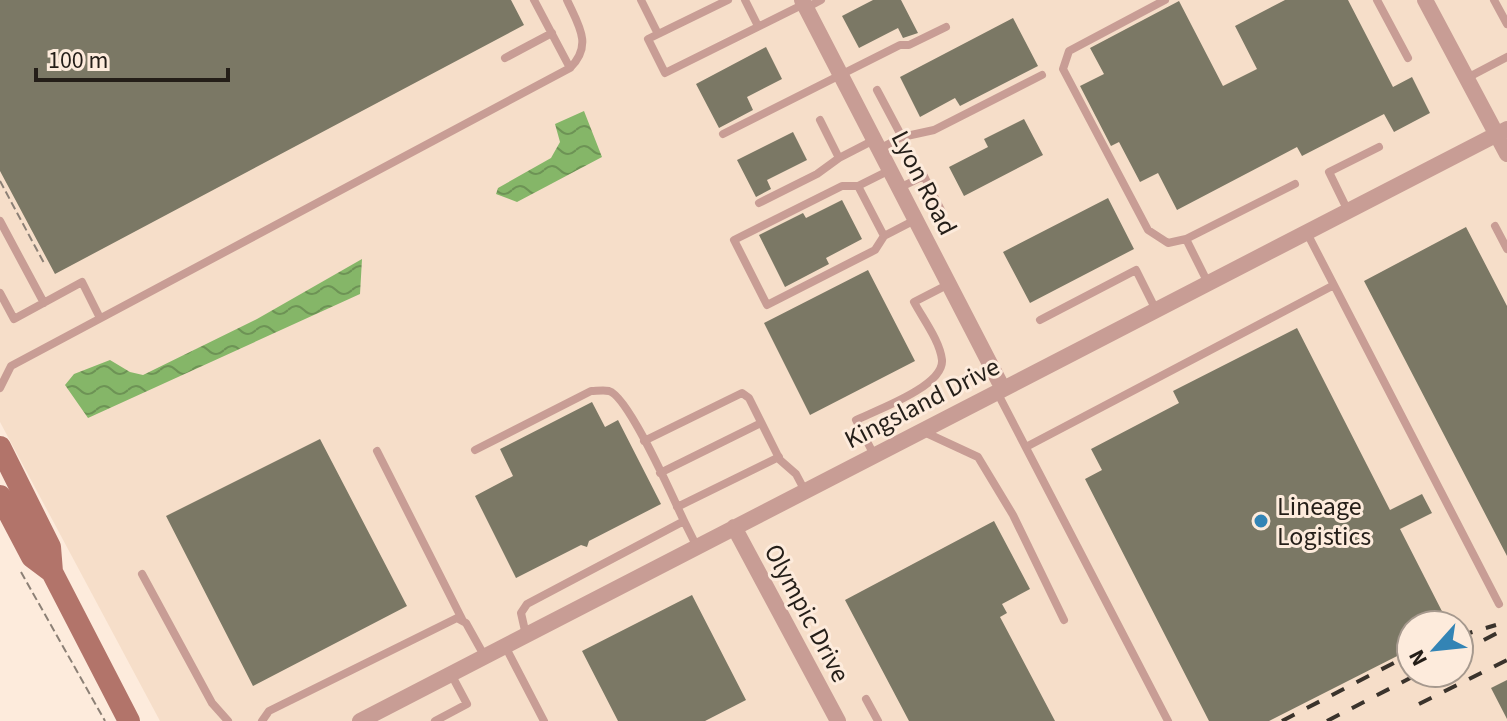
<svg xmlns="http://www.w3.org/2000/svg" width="1507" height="721" viewBox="0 0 1507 721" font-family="'Source Sans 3',sans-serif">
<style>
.built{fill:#f6dec9;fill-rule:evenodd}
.water{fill:url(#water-waves)}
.building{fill:#7b7865}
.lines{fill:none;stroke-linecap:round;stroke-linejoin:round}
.path{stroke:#8c8076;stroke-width:2;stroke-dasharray:8 4;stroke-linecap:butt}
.service{stroke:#c89d95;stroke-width:8}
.minor{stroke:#c89d95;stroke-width:16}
.secondary{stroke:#b2746a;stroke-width:22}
.rail{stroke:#3a332c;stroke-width:4;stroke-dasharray:14 14;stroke-linecap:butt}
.poi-dot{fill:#3384b5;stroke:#fdebdc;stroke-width:3}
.labels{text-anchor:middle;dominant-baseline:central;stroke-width:6;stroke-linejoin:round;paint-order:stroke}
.street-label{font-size:26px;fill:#241e18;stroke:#fdebdc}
.poi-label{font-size:26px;fill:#241e18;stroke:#fdebdc;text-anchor:start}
</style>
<defs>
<pattern id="water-waves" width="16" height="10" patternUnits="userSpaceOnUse" patternTransform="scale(2)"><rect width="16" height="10" fill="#85b668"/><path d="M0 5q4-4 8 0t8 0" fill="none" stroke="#6d9355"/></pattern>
</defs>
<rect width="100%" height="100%" fill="#fdebdc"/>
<!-- built -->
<path class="built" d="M 0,0 L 1507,0 L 1507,721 L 160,721 L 0,422 ZM 1411,625 L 1459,625 L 1459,673 L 1411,673 Z"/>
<!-- water -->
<path class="water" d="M 584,111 L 602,157 L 517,202 L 496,194 L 498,188 L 551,158 L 560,142 L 555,124 Z
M 362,259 L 360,294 L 88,418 L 65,385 L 74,374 L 110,360 L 130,372 L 143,375 L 257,319 Z"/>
<!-- building -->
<path class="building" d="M 0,0 L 511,0 L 524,25 L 55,274 L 0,171 Z
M 873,0 L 901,0 L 918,33 L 903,38 L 898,28 L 859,48 L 842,16 Z
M 1285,0 L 1348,0 L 1393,87 L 1412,77 L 1430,113 L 1394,132 L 1384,114 L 1302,156 L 1297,147 L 1177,210 L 1158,173 L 1140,182 L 1119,142 L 1111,146 L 1080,86 L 1104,74 L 1090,48 L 1179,1 L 1223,86 L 1257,69 L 1235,26 Z
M 1013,18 L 1038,66 L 960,106 L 955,98 L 920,117 L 900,77 Z
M 766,47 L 782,79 L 747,97 L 753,110 L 719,128 L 696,84 Z
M 1024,119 L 1043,155 L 964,196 L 949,167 L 988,147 L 984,139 Z
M 793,132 L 807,160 L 767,180 L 771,189 L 756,197 L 737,160 Z
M 1108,198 L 1134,249 L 1030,303 L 1003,252 Z
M 842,200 L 862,239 L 826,258 L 829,264 L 785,287 L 759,235 L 803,213 L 806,218 Z
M 1466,227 L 1507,306 L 1507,556 L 1364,281 Z
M 868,270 L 915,361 L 810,415 L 764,323 Z
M 1297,328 L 1390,510 L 1422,494 L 1432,513 L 1400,529 L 1449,625 L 1411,625 L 1411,649 L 1269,721 L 1209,721 L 1085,479 L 1102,470 L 1091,449 L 1179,403 L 1173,391 Z
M 592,402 L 605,427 L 618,420 L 661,504 L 589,541 L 587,547 L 581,545 L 516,578 L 475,496 L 513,476 L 500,449 Z
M 320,439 L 407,606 L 253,686 L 166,516 Z
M 994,521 L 1030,589 L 1002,604 L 1007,613 L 1000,617 L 1055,721 L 909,721 L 845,600 Z
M 692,595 L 746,700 L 705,721 L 618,721 L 582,651 Z
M 1507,680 L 1507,719 L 1491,688 Z"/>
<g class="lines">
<!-- path -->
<path class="path" d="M 0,181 L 45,265
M 21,572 L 105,721"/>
<!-- service -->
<path class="service" d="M 534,0 L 570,68
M 641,0 L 658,34
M 728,0 L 648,39 L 665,73 L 804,4
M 745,0 L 758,26
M 1165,0 L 1069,51 L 1063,69 L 1148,230 L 1168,243 L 1186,239
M 1377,0 L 1408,58
M 1494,0 L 1507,24
M 806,8 L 821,0
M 505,58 L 552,33
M 1467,78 L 1507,57
M 877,90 L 902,137 L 879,149
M 820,120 L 839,158 L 874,140
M 723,134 L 900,45 L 909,45 L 946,27
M 902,137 L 934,130 L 1042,75
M 890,170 L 858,186 L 884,236 L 915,220
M 858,186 L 842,186 L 734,240 L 767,305 L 875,250 L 884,236
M 899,188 L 924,176 L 943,214
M 759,203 L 817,174 L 839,158
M 1348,211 L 1329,172 L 1379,147
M 0,221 L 44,303
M 1495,226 L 1507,249
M 1307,233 L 1499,604
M 1208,283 L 1186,239 L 1295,184
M 0,293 L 14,319 L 82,282 L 100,318
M 1040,320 L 1136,270 L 1156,310
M 0,388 L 11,366 L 570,68 C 593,45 579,26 567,0
M 997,392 L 1168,721
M 922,431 L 978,457 L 1013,515 L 1064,620
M 644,441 L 742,393 L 749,398 L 780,460 L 796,474 L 805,491
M 1026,447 L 1334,285
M 475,450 L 591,391 C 596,391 604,390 609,391 C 629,397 673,498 684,521 L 527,604 L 521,613 L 526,635
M 377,451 L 462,619
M 874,455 L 856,420 C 877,410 944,386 942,360 C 940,341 923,319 914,302 L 949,284
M 660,473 L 761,423
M 677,507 L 779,457
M 684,521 L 697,547
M 142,574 L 212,703 L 228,721
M 505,646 L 544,721
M 866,699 L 878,721
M 262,721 L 269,711 L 457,618 L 466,623 L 485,657
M 435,721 L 467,704 L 451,674"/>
<!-- minor -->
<path class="minor" d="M 802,0 L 1003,389
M 1425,0 L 1507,154
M 734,527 L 838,721
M 360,721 L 1507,129"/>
<!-- secondary -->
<path class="secondary" d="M 0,447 L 50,547 L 52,572 L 129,721
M 0,496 L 32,557 L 52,572"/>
<!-- rail -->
<path class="rail" d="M 1459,636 L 1496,625
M 1459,653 L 1507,628
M 1419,704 L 1507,660
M 1282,721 L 1411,654
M 1327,721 L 1420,673"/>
</g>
<!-- markers -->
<circle class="poi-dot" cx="1261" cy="521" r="8"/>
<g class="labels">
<!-- street labels -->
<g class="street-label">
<text transform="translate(924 183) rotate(63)">Lyon Road</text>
<text transform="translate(922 403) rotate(-27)">Kingsland Drive</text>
<text transform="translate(807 613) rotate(62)">Olympic Drive</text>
</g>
<!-- poi labels -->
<g class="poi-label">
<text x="1277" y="506">Lineage<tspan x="1277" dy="30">Logistics</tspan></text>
</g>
</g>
<!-- north arrow -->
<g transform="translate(1435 649) rotate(243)"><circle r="38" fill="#fdebdc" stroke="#a6998e" stroke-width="2"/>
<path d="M0-6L14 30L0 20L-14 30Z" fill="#3384b5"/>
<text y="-12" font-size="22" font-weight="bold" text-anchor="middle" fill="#241e18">N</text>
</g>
<!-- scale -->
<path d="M36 68v12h192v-12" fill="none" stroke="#241e18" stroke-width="4"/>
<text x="48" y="68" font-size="24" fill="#241e18" stroke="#fdebdc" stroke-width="6" paint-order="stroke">100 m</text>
</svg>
